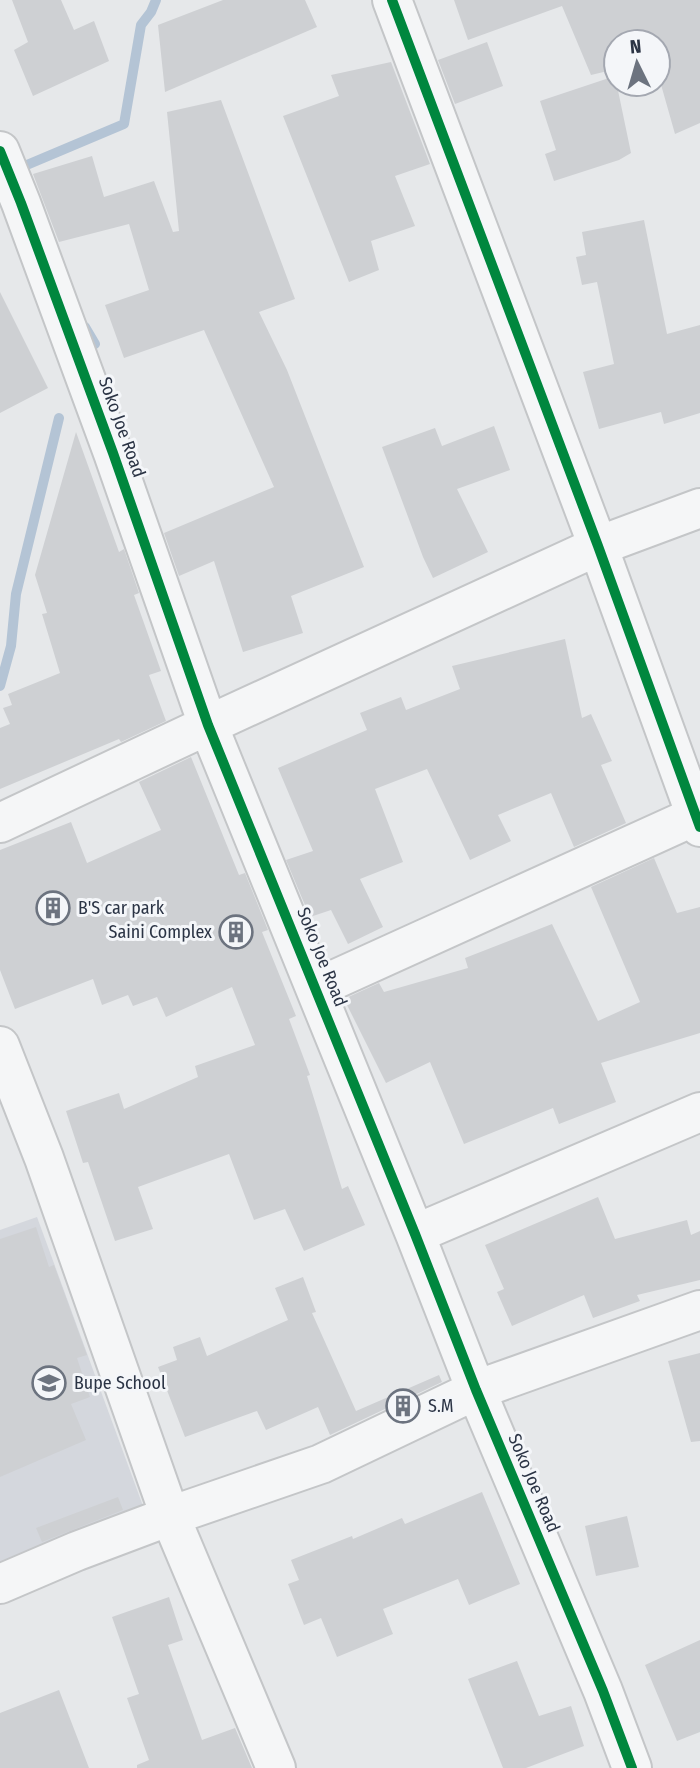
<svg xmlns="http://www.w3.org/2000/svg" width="700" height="1768" viewBox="0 0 700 1768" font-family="'Fira Sans Condensed',sans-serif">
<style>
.built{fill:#d4d7dd}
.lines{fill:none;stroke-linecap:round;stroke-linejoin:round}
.stream{stroke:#b4c4d5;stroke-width:10}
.building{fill:#ced0d3}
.minor-casing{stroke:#c4c6c8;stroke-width:42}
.minor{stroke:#f5f6f7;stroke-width:38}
.cycleway-casing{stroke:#f4f6f9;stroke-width:15}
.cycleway{stroke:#00873e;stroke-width:10}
.labels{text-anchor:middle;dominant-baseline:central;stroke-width:6;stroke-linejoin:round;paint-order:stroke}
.street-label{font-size:18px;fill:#2b3445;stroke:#f4f6f9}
.poi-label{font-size:18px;fill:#2b3445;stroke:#f4f6f9;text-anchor:start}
</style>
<rect width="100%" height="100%" fill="#e6e8ea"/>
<!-- built -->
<path class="built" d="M 37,1217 L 154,1536 L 0,1593 L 0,1230 Z"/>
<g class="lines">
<!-- stream -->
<path class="stream" d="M 25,175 L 22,167 L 124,124 L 141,25 L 151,12 L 156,0
M 85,327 L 95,344
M 0,686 L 11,646 L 16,594 L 59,418"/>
</g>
<!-- building -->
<path class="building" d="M 12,0 L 61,0 L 74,30 L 94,21 L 109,61 L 33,96 L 14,50 L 28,42 Z
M 223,0 L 305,0 L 317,27 L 165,92 L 158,25 Z
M 454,0 L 700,0 L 700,123 L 675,134 L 658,74 L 658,42 L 616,42 L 616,69 L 591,75 L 562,6 L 468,40 Z
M 487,42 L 503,86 L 455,104 L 438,60 Z
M 391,62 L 430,164 L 395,176 L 415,226 L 371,241 L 379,270 L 349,282 L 283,116 L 339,96 L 331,75 Z
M 615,76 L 631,153 L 619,160 L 554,181 L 545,154 L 556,150 L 540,101 Z
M 221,100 L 295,299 L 259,312 L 287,370 L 364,567 L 291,596 L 303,633 L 243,652 L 214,561 L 179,576 L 164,533 L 274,487 L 204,330 L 124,358 L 105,305 L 149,290 L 129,224 L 59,242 L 33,174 L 92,156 L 104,197 L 154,181 L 173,232 L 179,231 L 167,112 Z
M 644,220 L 667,334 L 700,325 L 700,413 L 664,424 L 661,412 L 599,429 L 583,372 L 614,364 L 597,282 L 582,285 L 576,257 L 586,255 L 582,232 Z
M 0,292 L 48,388 L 0,413 Z
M 494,426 L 510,470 L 457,489 L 488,552 L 433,578 L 423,557 L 382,447 L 435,428 L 442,446 Z
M 76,432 L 119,552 L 124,549 L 139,593 L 134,595 L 161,671 L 149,675 L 166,721 L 121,742 L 119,739 L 0,789 L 0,728 L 10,724 L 3,708 L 12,705 L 8,694 L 60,673 L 42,614 L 47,613 L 35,575 Z
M 565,639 L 582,718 L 591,714 L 612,761 L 601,765 L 626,823 L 574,847 L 551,793 L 498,815 L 511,841 L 470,860 L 427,769 L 375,789 L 403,862 L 360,879 L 383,927 L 348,944 L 331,910 L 310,917 L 286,860 L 313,851 L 278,768 L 367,730 L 360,713 L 401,697 L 406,710 L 460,689 L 452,666 Z
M 191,757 L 239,875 L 245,873 L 268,930 L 262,932 L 296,1016 L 289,1019 L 310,1075 L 307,1076 L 342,1189 L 348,1186 L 365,1225 L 304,1251 L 285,1209 L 254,1220 L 229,1154 L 138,1187 L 153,1229 L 115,1241 L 88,1162 L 83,1163 L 66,1111 L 119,1093 L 124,1109 L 198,1077 L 195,1066 L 255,1045 L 232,987 L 166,1017 L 157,997 L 133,1006 L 128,995 L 102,1005 L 93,979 L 15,1009 L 0,970 L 0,850 L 71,822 L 87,863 L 161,830 L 139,782 Z
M 654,858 L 677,913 L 700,907 L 700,1033 L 601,1063 L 616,1102 L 559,1124 L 553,1108 L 464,1144 L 430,1062 L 386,1083 L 344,999 L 379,983 L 384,992 L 468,968 L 465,958 L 552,924 L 598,1021 L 640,1002 L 591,887 Z
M 598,1197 L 615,1239 L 687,1220 L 691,1235 L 700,1231 L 700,1280 L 637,1295 L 640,1301 L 593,1318 L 584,1295 L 512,1326 L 497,1292 L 504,1289 L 485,1245 Z
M 36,1227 L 49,1267 L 54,1265 L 87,1355 L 77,1358 L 90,1397 L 71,1404 L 86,1440 L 0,1477 L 0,1239 Z
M 303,1277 L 316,1312 L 312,1313 L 356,1411 L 439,1375 L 442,1382 L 330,1435 L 318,1407 L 266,1430 L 257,1411 L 185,1437 L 158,1367 L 177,1360 L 173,1347 L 200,1337 L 207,1356 L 288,1320 L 275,1288 Z
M 700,1353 L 700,1441 L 691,1442 L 668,1361 Z
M 482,1492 L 520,1584 L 469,1605 L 458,1579 L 383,1609 L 393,1634 L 337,1657 L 321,1618 L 304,1625 L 288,1584 L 299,1580 L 291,1560 L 352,1536 L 353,1539 L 402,1518 L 405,1524 Z
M 118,1497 L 123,1510 L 42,1542 L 36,1528 Z
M 627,1516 L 639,1567 L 596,1576 L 585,1526 Z
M 169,1597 L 183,1640 L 168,1645 L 202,1740 L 235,1728 L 252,1768 L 137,1768 L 137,1765 L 149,1760 L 127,1698 L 139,1694 L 112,1617 Z
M 700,1640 L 700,1732 L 677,1741 L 645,1665 Z
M 517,1661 L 539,1716 L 571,1706 L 584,1746 L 526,1768 L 503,1768 L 468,1679 Z
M 59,1690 L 89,1768 L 0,1768 L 0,1713 Z"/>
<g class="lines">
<defs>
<path id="minor" d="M 392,0 L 598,546 L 700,827
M 0,151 L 21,203 L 113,453 L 208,725 L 415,1234 L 476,1390 L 603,1691 L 632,1768
M 0,823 L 208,725 L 598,546 L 700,508
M 316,988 L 695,816
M 0,1046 L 44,1158 L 170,1516 L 276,1768
M 415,1234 L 700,1112
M 0,1584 L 77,1551 L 170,1516 L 321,1464 L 476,1390 L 700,1310"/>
</defs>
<!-- minor casing -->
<use href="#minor" class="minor-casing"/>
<!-- minor -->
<use href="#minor" class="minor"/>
<defs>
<path id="cycleway" d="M 392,0 L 598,546 L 700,827
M 0,151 L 21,203 L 113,453 L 208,725 L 415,1234 L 476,1390 L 603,1691 L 632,1768"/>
</defs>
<!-- cycleway casing -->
<use href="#cycleway" class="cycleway-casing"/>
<!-- cycleway -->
<use href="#cycleway" class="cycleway"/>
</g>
<!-- icons -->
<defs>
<symbol id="building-ring" viewBox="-11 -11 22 22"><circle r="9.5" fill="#f4f6f9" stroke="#6c737f" stroke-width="1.5"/><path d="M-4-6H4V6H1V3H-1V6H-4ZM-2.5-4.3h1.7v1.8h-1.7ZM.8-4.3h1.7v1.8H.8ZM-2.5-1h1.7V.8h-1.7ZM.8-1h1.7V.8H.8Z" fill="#6c737f"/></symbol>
<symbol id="school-ring" viewBox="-11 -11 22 22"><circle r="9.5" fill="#f4f6f9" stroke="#6c737f" stroke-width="1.5"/><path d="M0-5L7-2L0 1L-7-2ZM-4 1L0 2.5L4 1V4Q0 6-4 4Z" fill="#6c737f"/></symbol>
</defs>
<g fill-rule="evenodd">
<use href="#building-ring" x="34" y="889" width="38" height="38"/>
<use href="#building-ring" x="217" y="913" width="38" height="38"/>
<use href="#school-ring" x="30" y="1364" width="38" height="38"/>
<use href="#building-ring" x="384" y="1387" width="38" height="38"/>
</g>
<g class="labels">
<!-- street labels -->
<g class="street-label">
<text transform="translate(122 427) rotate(70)">Soko Joe Road</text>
<text transform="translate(322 957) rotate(68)">Soko Joe Road</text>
<text transform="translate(534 1483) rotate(67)">Soko Joe Road</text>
</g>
<!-- poi labels -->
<g class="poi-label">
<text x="78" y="908">B'S car park</text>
<text x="212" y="932" text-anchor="end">Saini Complex</text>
<text x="74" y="1383">Bupe School</text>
<text x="428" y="1406">S.M</text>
</g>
</g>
<!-- north arrow -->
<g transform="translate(637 63) rotate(355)"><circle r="33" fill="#f4f6f9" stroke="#a4a8b1" stroke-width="2"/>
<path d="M0-5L12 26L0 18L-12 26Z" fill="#6c737f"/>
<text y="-10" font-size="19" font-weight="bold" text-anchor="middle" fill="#2b3445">N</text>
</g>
</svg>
